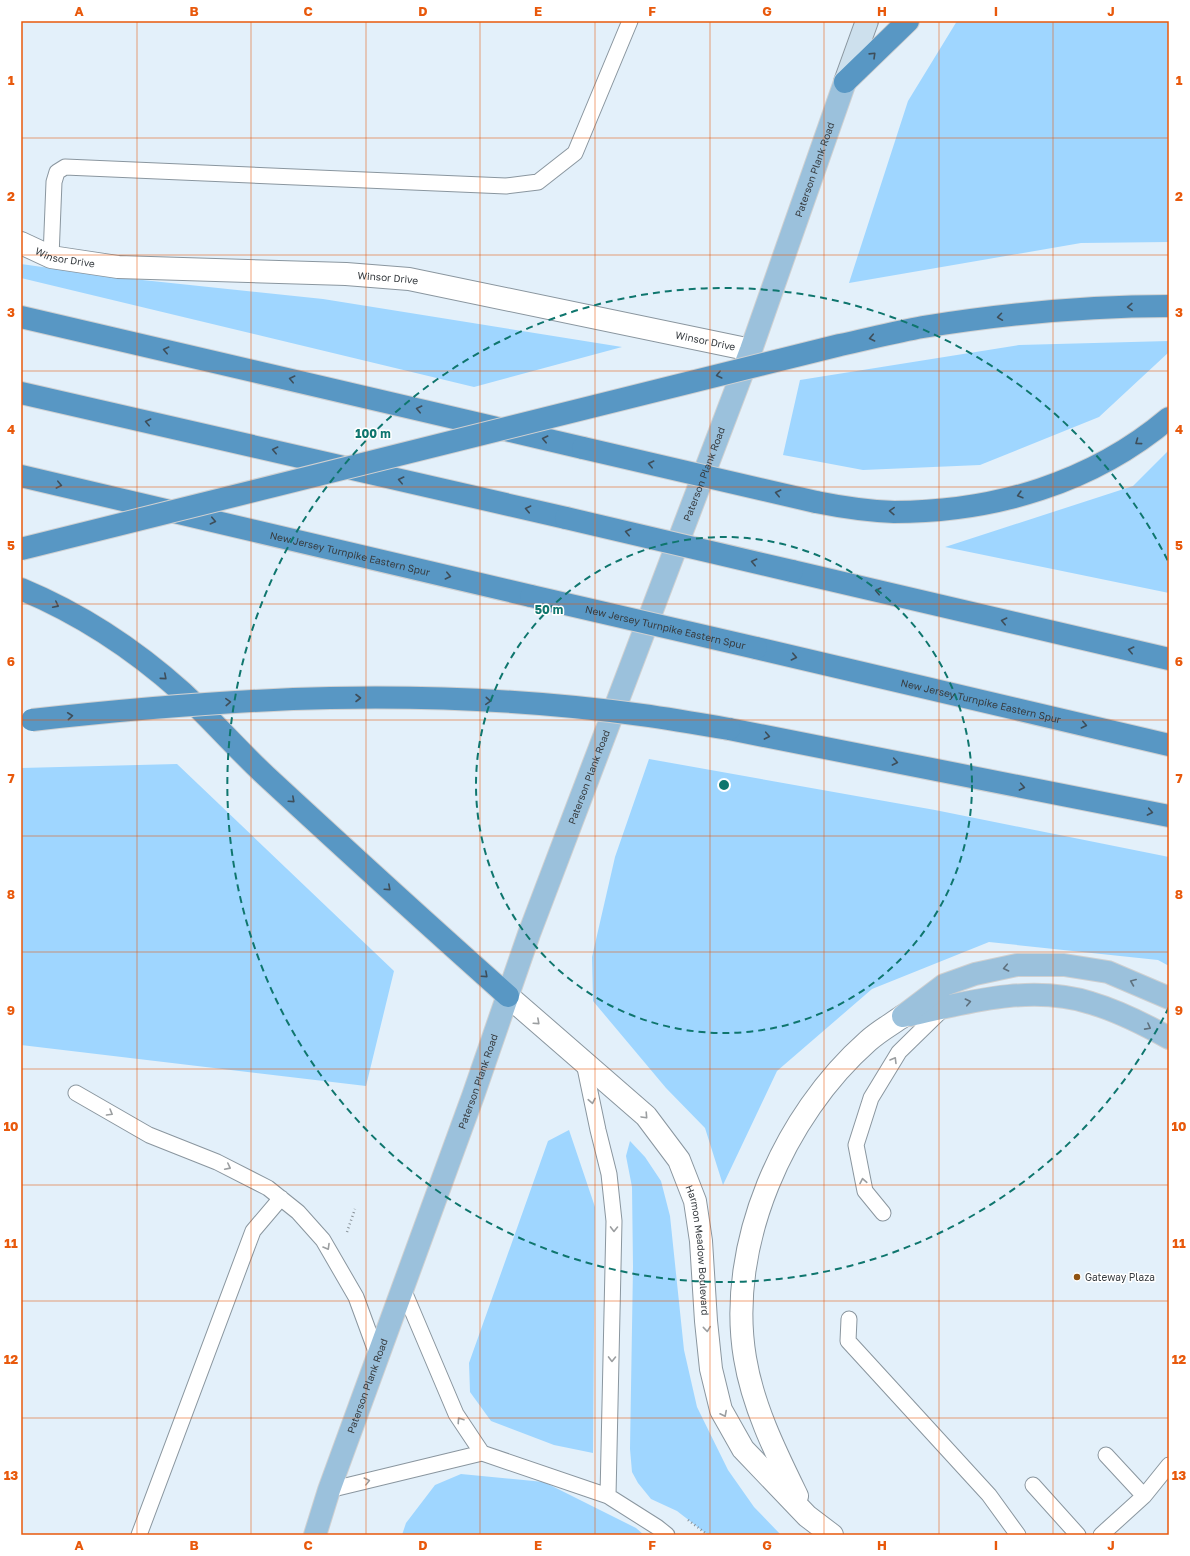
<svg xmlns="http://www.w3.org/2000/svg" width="1190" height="1556" viewBox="0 0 1190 1556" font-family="'Golos Text',sans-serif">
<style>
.green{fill:#9fd6ff}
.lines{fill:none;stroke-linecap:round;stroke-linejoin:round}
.service-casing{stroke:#8a969f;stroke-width:17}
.minor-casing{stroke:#8a969f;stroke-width:24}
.tertiary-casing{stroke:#8a969f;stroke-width:24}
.secondary-casing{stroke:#8a969f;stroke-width:24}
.primary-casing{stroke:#cfd0d1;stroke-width:24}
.motorway-casing{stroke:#cfd0d1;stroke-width:24}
.path{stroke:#879097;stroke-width:2.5;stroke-dasharray:1 3;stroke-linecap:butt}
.service{stroke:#fff;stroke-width:15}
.minor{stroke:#fff;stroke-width:22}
.tertiary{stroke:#fff;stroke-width:22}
.secondary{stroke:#cde0ed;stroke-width:22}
.primary{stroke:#9bc1dc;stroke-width:22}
.motorway{stroke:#5897c4;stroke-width:22}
.motorway-bridge-casing{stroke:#cfd0d1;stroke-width:24;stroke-linecap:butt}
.motorway-bridge{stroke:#5897c4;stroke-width:22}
.oneway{stroke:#3e4e5a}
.oneway2{stroke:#5f717e}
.oneway3{stroke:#9b9ea0}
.grid{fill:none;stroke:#e8590c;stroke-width:1;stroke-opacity:0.55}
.ring{fill:none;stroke:#0f766e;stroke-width:2;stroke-dasharray:7 5}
.poi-dot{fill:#8f5312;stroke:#fff;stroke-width:1.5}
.labels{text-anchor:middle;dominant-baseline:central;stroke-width:3;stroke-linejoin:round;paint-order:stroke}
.street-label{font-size:10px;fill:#373c40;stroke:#fff}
.poi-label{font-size:10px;fill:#373c40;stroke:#fff;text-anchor:start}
.centre{fill:#0f766e;stroke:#fff;stroke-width:2}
.ring-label{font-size:12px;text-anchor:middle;font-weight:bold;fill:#0f766e;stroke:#fff;stroke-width:3;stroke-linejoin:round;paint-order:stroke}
.neatline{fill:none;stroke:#e8590c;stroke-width:1.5}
.grid-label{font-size:13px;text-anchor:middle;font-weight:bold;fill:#e8590c}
</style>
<rect width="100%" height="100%" fill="#e3f0fa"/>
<!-- green -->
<path class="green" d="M 957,21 L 1169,21 L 1169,242 L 1081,243 L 849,283 L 908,101 Z
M 21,264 L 114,277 L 323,299 L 622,347 L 474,387 L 21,278 Z
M 1169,341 L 1169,352 L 1099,417 L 980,465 L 863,470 L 783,455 L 800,380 L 1019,345 Z
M 1169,450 L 1169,593 L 945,547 L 1133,486 Z
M 649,759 L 935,810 L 1169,857 L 1169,966 L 1158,960 L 989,942 L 872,989 L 777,1071 L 723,1185 L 705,1128 L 666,1088 L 593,1001 L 592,957 L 615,857 Z
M 177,764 L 394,971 L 366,1086 L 21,1045 L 21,768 Z
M 569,1130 L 595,1207 L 593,1453 L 554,1445 L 491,1421 L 470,1392 L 469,1363 L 548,1141 Z
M 630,1141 L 645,1157 L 661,1181 L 670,1216 L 684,1350 L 697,1407 L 728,1470 L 754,1507 L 781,1535 L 708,1535 L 677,1511 L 651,1499 L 638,1483 L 632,1472 L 630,1449 L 633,1267 L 632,1187 L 626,1156 Z
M 461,1474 L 544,1482 L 636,1528 L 644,1535 L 402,1535 L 406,1523 L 435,1485 Z"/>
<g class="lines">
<defs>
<path id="service" d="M 51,257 L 54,182 L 57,172 L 65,167 L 506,186 L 538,182 L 575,153 L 630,21
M 584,1063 L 598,1130 L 609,1174 L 614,1221 L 608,1496
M 76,1093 L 149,1135 L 217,1162 L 268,1188 L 298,1212 L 323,1240 L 356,1297 L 378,1357
M 883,1213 L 865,1191 L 856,1145 L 871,1098 L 899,1052 L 944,1008
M 403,1289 L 456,1414 L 482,1453
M 849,1319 L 848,1341 L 989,1495 L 1018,1535
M 1106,1455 L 1144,1496
M 1033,1485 L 1078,1535
M 329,1490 L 482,1453 L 608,1496 L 657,1527 L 667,1535
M 139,1535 L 253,1231 L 281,1198
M 1101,1535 L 1144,1496 L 1169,1465"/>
<g id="minor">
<path id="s1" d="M 21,243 L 51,257 L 118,267 L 346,274 L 409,279 L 751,350"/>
</g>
<g id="tertiary">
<path id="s2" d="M 508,996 L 646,1116 L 679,1160 L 695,1201 L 701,1241 L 706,1321 L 711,1369 L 721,1410 L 743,1449 L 807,1516 L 832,1535"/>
<path d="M 797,1496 C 776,1453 753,1407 745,1358 C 726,1245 784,1115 868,1041 C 879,1031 892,1024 903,1016"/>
</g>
<path id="secondary" d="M 845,82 L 867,21"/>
<g id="primary">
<path d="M 910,1015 C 968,1002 1032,984 1091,1003 C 1118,1011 1144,1024 1169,1038"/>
<path d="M 903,1016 L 944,985 L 975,974 L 1017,965 L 1064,965 L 1108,972 L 1169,998"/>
<path id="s3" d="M 315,1535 L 329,1490 L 473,1096 L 529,934 L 751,350 L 845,82"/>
</g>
<g id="motorway">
<path d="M 845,82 L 908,21"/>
<path d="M 21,317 L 583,448"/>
<path d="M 21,393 L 566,518"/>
<path id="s4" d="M 21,476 L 531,596"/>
<path d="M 816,502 C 841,507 868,511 894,512 C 994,512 1092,483 1169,418"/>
<path d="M 792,571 L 1169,659"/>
<path d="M 21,589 C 81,614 134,649 182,692 C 211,719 237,749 266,776 C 346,850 426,923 508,996"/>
<path id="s5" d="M 756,648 L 1169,745"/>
<path d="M 729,729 L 1169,816"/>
</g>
</defs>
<!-- service casing -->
<use href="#service" class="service-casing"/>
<!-- minor casing -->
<use href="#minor" class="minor-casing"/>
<!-- tertiary casing -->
<use href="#tertiary" class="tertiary-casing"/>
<!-- secondary casing -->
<use href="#secondary" class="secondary-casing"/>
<!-- primary casing -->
<use href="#primary" class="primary-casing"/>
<!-- motorway casing -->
<use href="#motorway" class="motorway-casing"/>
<!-- path -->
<path class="path" d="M 347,1232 L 355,1209
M 688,1520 L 708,1535"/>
<!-- service -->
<use href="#service" class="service"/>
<!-- minor -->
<use href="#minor" class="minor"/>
<!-- tertiary -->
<use href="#tertiary" class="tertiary"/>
<!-- secondary -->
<use href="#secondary" class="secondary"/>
<!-- primary -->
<use href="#primary" class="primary"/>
<!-- motorway -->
<use href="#motorway" class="motorway"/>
<defs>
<g id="motorway-bridge">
<path d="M 583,448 L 816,502"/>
<path d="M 566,518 L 792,571"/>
<path d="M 21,549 L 840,345 C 868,339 895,332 923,327 C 1004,314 1087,306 1169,306"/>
<path id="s6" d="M 531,596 L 756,648"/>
<path d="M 32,720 C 131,709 230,700 330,698 C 432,696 541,701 642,715 C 671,719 700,724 729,729"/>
</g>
</defs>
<!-- motorway-bridge casing -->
<use href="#motorway-bridge" class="motorway-bridge-casing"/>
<!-- motorway-bridge -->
<use href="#motorway-bridge" class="motorway-bridge"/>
</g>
<!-- one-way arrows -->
<defs><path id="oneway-chevron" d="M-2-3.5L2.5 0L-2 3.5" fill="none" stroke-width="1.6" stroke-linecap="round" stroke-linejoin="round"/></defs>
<g class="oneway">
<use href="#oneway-chevron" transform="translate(873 55) rotate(-44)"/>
<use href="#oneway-chevron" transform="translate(1130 307) rotate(178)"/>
<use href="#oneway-chevron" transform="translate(1000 317) rotate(172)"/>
<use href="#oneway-chevron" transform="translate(872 338) rotate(168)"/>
<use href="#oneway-chevron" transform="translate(166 350) rotate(-167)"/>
<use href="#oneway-chevron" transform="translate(719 375) rotate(166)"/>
<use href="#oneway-chevron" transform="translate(292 379) rotate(-167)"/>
<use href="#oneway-chevron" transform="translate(419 409) rotate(-167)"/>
<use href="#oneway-chevron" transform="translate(148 422) rotate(-167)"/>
<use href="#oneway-chevron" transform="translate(545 439) rotate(-167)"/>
<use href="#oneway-chevron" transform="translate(1138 442) rotate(144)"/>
<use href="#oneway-chevron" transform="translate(275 450) rotate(-167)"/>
<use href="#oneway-chevron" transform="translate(651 464) rotate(-167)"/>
<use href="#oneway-chevron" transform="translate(401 480) rotate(-167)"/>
<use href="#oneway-chevron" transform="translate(59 485) rotate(13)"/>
<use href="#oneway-chevron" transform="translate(778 493) rotate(-167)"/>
<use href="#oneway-chevron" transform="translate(1020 495) rotate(164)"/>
<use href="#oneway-chevron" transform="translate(528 509) rotate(-167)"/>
<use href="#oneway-chevron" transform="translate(892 511) rotate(-178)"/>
<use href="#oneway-chevron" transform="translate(213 521) rotate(13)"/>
<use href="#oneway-chevron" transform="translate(628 532) rotate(-167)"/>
<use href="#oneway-chevron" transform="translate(754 562) rotate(-167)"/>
<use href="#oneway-chevron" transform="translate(448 576) rotate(13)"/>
<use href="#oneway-chevron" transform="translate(878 591) rotate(-167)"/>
<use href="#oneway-chevron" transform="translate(56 605) rotate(27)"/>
<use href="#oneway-chevron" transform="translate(1004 621) rotate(-167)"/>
<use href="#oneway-chevron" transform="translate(1131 650) rotate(-167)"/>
<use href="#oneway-chevron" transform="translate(794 657) rotate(13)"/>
<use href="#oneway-chevron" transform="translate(164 677) rotate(41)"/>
<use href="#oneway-chevron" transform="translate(358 698)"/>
<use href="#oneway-chevron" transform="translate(488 701) rotate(4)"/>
<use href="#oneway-chevron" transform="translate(228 702) rotate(-3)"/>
<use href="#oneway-chevron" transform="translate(70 716) rotate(-6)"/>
<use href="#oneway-chevron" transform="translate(1084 725) rotate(13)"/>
<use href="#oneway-chevron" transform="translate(767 736) rotate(11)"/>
<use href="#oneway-chevron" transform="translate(895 762) rotate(11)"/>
<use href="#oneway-chevron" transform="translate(1022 787) rotate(11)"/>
<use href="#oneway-chevron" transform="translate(292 800) rotate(42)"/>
<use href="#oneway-chevron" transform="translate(1150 812) rotate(11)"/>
<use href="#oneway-chevron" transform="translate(388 888) rotate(42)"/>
<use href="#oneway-chevron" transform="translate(485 975) rotate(42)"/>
</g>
<g class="oneway2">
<use href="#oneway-chevron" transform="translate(1006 968) rotate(168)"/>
<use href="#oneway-chevron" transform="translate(1133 982) rotate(-158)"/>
<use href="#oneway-chevron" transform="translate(968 1002) rotate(-12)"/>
<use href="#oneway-chevron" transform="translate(1148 1027) rotate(28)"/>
</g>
<g class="oneway3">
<use href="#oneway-chevron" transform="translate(537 1022) rotate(42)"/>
<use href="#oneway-chevron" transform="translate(894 1060) rotate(-59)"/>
<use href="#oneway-chevron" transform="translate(592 1101) rotate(79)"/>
<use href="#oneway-chevron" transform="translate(110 1113) rotate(30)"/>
<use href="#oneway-chevron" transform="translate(645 1116) rotate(47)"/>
<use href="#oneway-chevron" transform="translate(228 1167) rotate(27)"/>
<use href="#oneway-chevron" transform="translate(863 1181) rotate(-101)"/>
<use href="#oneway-chevron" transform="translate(614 1229) rotate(91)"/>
<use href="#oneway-chevron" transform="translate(327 1247) rotate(60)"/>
<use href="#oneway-chevron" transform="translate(707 1329) rotate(84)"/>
<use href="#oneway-chevron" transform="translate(612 1359) rotate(91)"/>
<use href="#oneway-chevron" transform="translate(724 1414) rotate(63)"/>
<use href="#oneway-chevron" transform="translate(460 1420) rotate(-124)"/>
<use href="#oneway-chevron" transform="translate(367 1481) rotate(-14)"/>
</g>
<!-- grid -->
<path class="grid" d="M 137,21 L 137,1535M 251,21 L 251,1535M 366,21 L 366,1535M 480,21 L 480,1535M 595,21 L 595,1535M 710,21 L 710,1535M 824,21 L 824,1535M 939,21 L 939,1535M 1053,21 L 1053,1535M 21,138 L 1169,138M 21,255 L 1169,255M 21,371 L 1169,371M 21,487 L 1169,487M 21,604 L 1169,604M 21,720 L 1169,720M 21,836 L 1169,836M 21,952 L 1169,952M 21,1069 L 1169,1069M 21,1185 L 1169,1185M 21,1301 L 1169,1301M 21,1418 L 1169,1418"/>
<!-- distance rings -->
<g class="ring">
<circle cx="724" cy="785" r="248"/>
<path d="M1169 1007A497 497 0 1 1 1169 563"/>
</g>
<!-- markers -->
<circle class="poi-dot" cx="1077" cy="1277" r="4"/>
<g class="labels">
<!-- street labels -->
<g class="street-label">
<text stroke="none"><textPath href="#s3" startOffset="1454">Paterson Plank Road</textPath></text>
<text stroke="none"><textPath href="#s1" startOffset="47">Winsor Drive</textPath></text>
<text stroke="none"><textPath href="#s1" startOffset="371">Winsor Drive</textPath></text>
<text stroke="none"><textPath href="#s1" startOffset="695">Winsor Drive</textPath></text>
<text stroke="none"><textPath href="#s3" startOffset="1130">Paterson Plank Road</textPath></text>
<text stroke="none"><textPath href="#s4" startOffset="338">New Jersey Turnpike Eastern Spur</textPath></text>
<text stroke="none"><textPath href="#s6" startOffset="138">New Jersey Turnpike Eastern Spur</textPath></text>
<text stroke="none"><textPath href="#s5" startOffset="231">New Jersey Turnpike Eastern Spur</textPath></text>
<text stroke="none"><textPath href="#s3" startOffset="806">Paterson Plank Road</textPath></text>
<text stroke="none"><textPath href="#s3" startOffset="482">Paterson Plank Road</textPath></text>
<text stroke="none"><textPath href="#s2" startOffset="331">Harmon Meadow Boulevard</textPath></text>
<text stroke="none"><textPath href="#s3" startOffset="158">Paterson Plank Road</textPath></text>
</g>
<!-- poi labels -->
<g class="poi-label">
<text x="1085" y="1277">Gateway Plaza</text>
</g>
</g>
<circle cx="724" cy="785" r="6" class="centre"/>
<g class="ring-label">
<text x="373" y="438">100 m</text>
<text x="549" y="614">50 m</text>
</g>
<!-- border -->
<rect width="1190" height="1556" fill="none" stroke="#ffffff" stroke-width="44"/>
<rect x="22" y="22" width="1146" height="1512" class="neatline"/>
<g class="grid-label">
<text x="79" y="16">A</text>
<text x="194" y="16">B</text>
<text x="308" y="16">C</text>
<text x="423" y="16">D</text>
<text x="538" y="16">E</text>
<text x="652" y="16">F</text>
<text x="767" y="16">G</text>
<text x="882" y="16">H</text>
<text x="996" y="16">I</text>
<text x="1111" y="16">J</text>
<text x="11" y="85">1</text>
<text x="1179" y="85">1</text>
<text x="11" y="201">2</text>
<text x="1179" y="201">2</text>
<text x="11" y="317">3</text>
<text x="1179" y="317">3</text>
<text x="11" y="434">4</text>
<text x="1179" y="434">4</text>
<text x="11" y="550">5</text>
<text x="1179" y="550">5</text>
<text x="11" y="666">6</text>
<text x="1179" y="666">6</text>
<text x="11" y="783">7</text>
<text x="1179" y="783">7</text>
<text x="11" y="899">8</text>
<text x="1179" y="899">8</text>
<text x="11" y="1015">9</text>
<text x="1179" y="1015">9</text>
<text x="11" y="1131">10</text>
<text x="1179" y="1131">10</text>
<text x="11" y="1248">11</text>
<text x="1179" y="1248">11</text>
<text x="11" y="1364">12</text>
<text x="1179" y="1364">12</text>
<text x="11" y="1480">13</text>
<text x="1179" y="1480">13</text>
<text x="79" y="1550">A</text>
<text x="194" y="1550">B</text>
<text x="308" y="1550">C</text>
<text x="423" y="1550">D</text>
<text x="538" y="1550">E</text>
<text x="652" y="1550">F</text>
<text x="767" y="1550">G</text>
<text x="882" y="1550">H</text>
<text x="996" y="1550">I</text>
<text x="1111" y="1550">J</text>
</g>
</svg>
